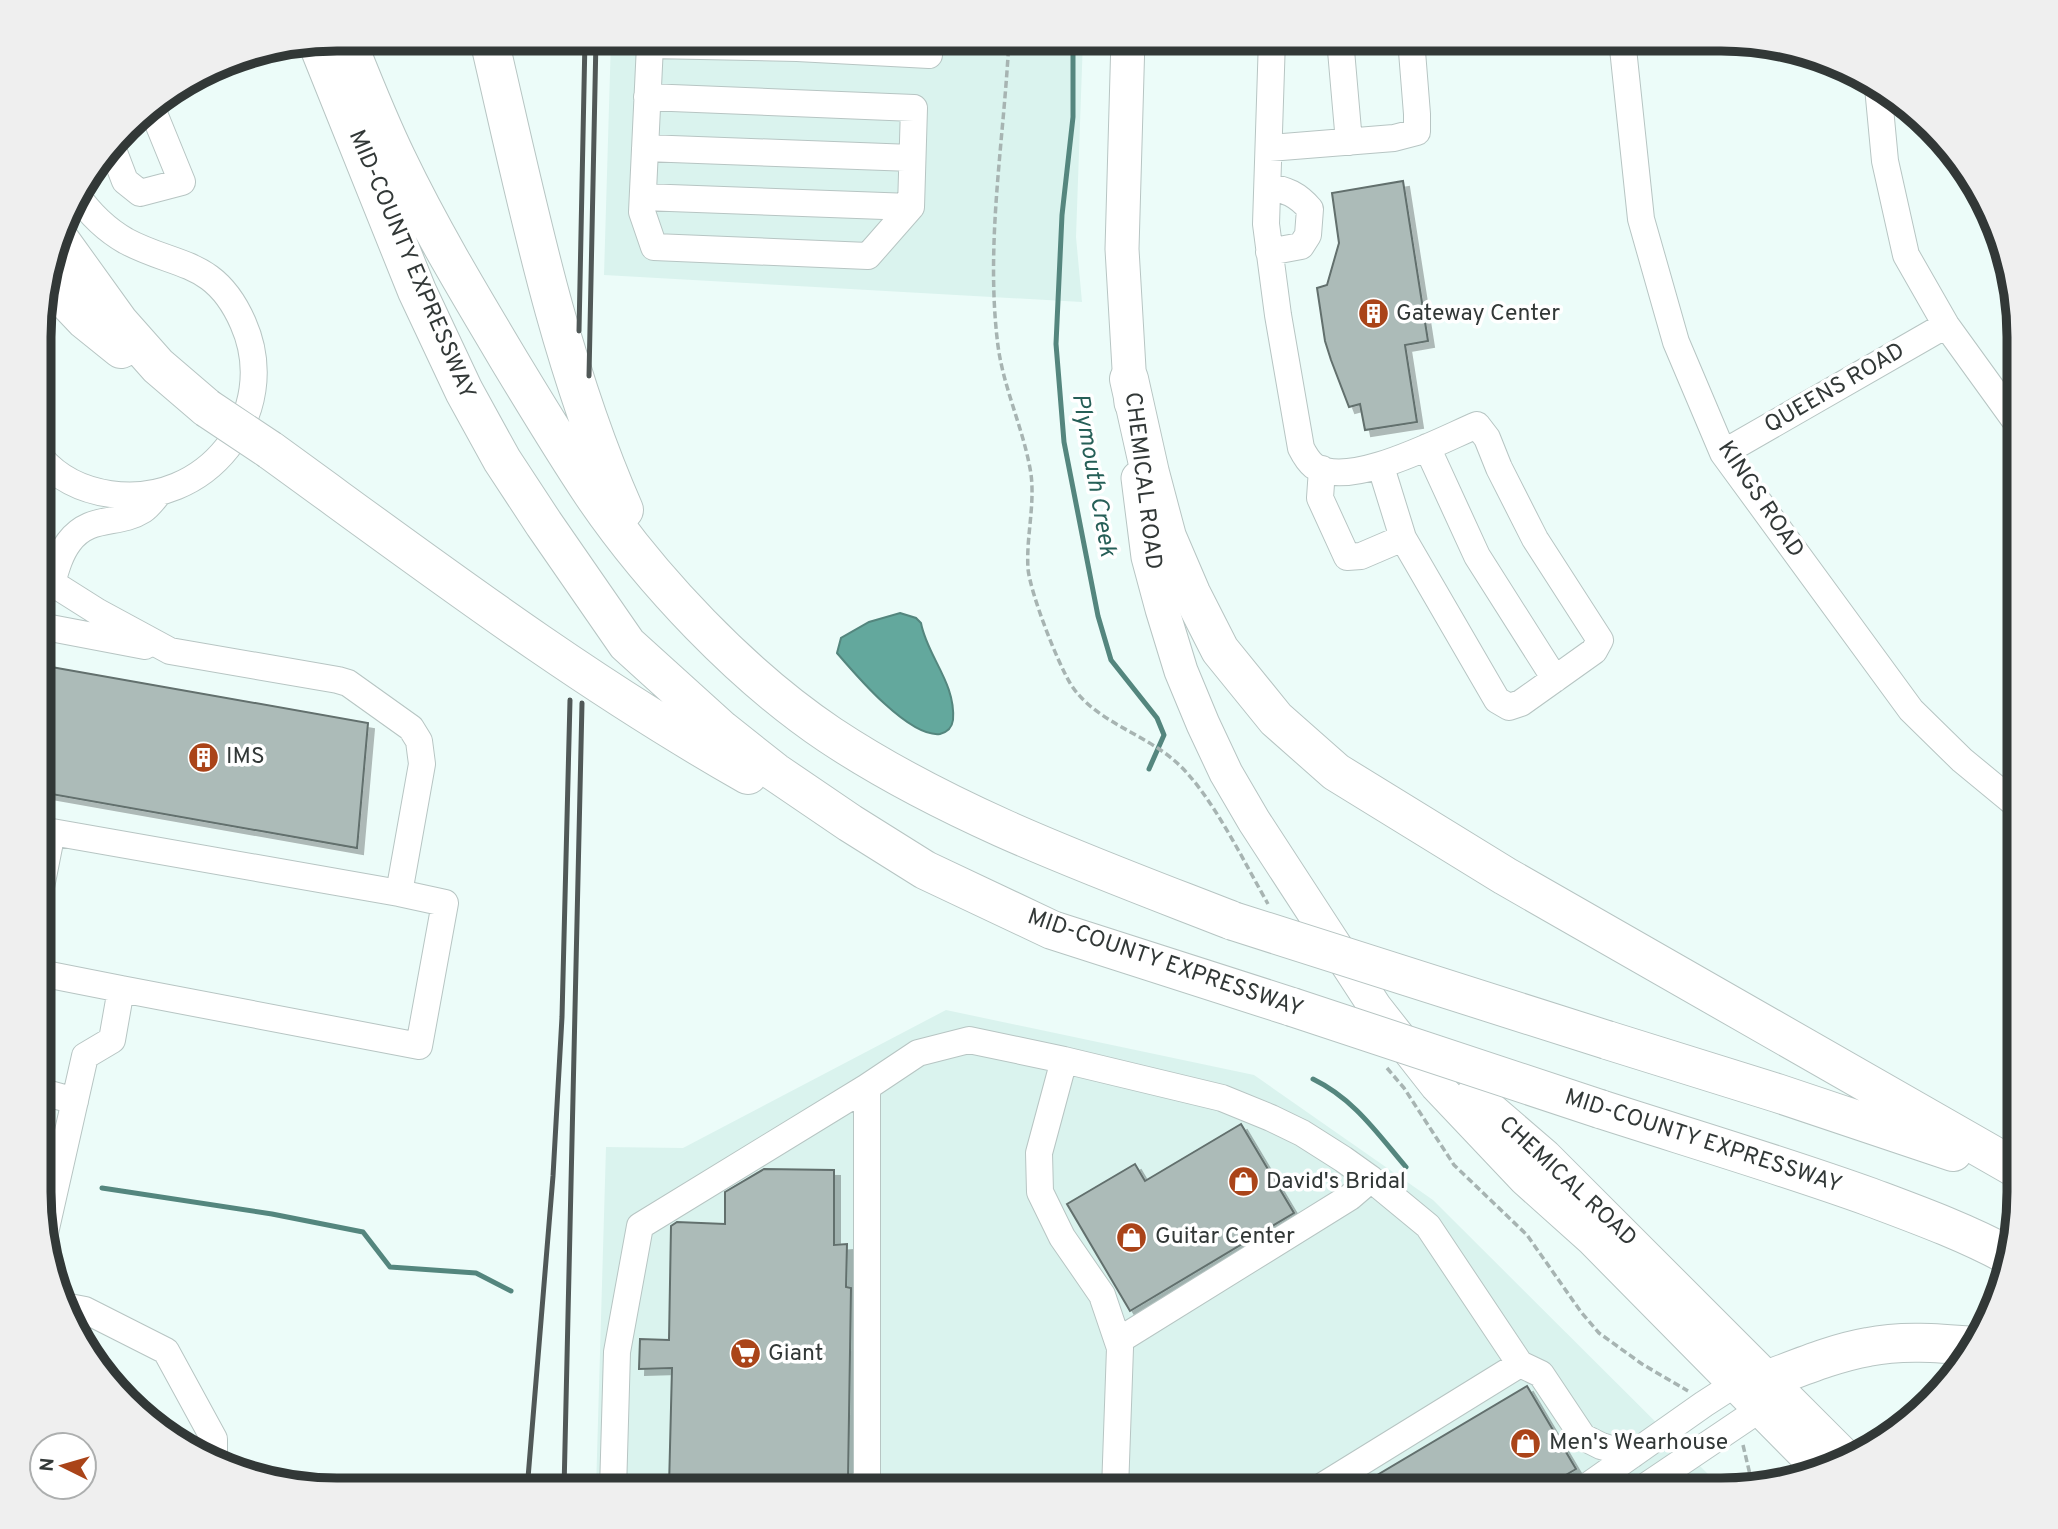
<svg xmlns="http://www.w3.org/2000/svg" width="2058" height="1529" viewBox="0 0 2058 1529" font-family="Overpass,sans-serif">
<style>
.built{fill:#daf3ee}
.water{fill:#63a89d;stroke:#54867e;stroke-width:2}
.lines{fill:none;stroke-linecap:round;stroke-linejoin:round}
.stream{stroke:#54867e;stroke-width:5}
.building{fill:#acbbb8;stroke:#626f6d;stroke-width:2;filter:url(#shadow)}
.minor-casing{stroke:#b7c5c3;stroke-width:28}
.major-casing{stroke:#b7c5c3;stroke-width:35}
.highway-casing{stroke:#b7c5c3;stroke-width:40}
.path{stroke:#a7b4b2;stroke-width:3.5;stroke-dasharray:7 3.5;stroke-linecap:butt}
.minor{stroke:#fff;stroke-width:26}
.major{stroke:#fff;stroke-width:33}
.highway{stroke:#fff;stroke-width:38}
.rail{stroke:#505857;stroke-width:5}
.highway-bridge-casing{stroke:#b7c5c3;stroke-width:40;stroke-linecap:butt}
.highway-bridge{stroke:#fff;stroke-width:38}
.labels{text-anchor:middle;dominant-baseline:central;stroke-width:7;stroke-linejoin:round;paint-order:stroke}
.street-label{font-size:23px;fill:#323837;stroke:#fff}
.poi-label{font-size:23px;fill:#323837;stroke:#fff;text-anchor:start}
.water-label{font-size:24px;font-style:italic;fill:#265f57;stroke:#fff}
.rim{fill:none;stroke:#323837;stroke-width:9}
</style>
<defs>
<filter id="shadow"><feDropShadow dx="6" dy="6" stdDeviation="0" flood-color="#0004"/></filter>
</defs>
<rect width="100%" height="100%" fill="#ecfcf9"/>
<!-- built -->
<path class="built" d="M 611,39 L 1083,39 L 1076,237 L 1082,302 L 604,275 Z
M 946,1010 L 1254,1075 L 1433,1200 L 1724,1490 L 596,1490 L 606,1147 L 683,1148 Z"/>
<!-- water -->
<path class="water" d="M 900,613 L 916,618 L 921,623 C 927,656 956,683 953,720 C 952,728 948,732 940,734 C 909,738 855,674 837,653 L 841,638 L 869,622 Z"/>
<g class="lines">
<!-- stream -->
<path class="stream" d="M 1073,39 L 1073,117 L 1062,215 L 1056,344 L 1064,442 L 1098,616 L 1111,660 L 1157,718 L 1164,735 L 1149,769
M 1313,1079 C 1354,1099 1377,1133 1406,1167
M 102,1188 L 272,1214 L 363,1232 L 390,1267 L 476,1273 L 511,1291"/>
</g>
<!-- building -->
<path class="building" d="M 1403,181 L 1428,341 L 1405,345 L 1417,422 L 1365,430 L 1360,404 L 1349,407 L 1331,360 L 1325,341 L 1317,288 L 1327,285 L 1339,243 L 1332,193 Z
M 40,665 L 368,723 L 357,848 L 40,792 Z
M 1241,1124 L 1294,1213 L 1130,1311 L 1067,1204 L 1135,1164 L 1145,1181 Z
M 764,1169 L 834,1170 L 834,1245 L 847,1244 L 846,1287 L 851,1288 L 848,1480 L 846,1490 L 679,1490 L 679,1486 L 669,1487 L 672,1368 L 639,1369 L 640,1339 L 669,1340 L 671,1226 L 677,1222 L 725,1224 L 725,1192 Z
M 1527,1386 L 1576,1469 L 1540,1490 L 1352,1490 Z"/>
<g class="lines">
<defs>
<path id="minor" d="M 650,39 L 650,45 L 797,48 L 929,55 L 929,39
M 1272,39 L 1266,224 L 1278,315 L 1301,448 C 1304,454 1309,462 1314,466 C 1349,490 1441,440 1477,425 L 1487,438 L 1499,468 L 1535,539 L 1600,640 L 1594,651 L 1521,703 L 1509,707 L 1497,700 L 1403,538 L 1381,467
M 1340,39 L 1349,142
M 1622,39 L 1641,219 L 1676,342 L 1723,453 L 1911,710 L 1962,760 L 2019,807
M 1878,87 L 1885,161 L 1906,255 L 1946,325 L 2019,426
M 647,97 L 914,108 L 911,207 L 868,256 L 654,247 L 642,212 L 650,45
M 112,147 L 125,181 L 140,193 L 182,182 L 151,106
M 645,148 L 912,158
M 1269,148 L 1394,138 L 1417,132 L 1417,114 L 1411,39
M 1268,187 C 1286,189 1298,195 1310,209 L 1308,235 L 1301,246 L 1269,252
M 643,197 L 911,207
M 1427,447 L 1477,556 L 1555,679
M 1723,453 L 1946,325
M 41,458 C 59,479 83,490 110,494 C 205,509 283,413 243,323 C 215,259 177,268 126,241 C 105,229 90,214 76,194
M 1322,469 L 1320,498 L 1347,557 L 1361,556 L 1403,538
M 41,576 L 98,612 L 170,651 L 338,680 L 348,683 L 411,728 L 419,741 L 422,764 L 399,893 L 445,903 L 419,1046 L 121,989 L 112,1040 L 85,1056 L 45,1233
M 52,583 C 56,569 60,554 69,542 C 90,514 118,526 143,510 C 149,506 154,499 158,494
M 40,626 L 145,646
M 40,892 L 52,832 L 399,893
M 40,973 L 121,989
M 1064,1060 L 1039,1153 L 1040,1192 L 1062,1237 L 1102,1295 L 1120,1348 L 1115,1490
M 39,1091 L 75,1101
M 64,1306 L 85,1310 L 166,1351 L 214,1439 L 214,1462
M 1118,1341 L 1350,1197 L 1371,1179
M 1520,1364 L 1541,1374 L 1583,1437 L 1601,1446 L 1632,1455
M 613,1490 L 617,1352 L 640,1226 L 867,1087
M 861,1490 L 867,1475 L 867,1087 L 918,1053 L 969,1040 L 1064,1060 L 1222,1098 L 1271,1118 L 1302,1133 L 1343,1159 L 1371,1179 L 1428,1226 L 1520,1364 L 1316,1490
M 1582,1490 L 1704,1404 L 1735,1384
M 1640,1490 L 1760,1409"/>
<path id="major" d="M 1128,39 L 1122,249 L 1131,403
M 1138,478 L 1148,557 L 1162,609 L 1181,671 L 1203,724 L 1226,773 L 1254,821 L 1375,1007 L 1437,1086 L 1525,1179 L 1592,1239 L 1818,1468
M 1473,1094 L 1545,1156 L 1850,1461"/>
<path id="highway" d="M 346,39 C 362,79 378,120 397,159 C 431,230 472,298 512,365 C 538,408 564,451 592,493 C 651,580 742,676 830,735 C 954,817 1095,867 1233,921
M 489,39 C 526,198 558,360 624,510
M 317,42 L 417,291 L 464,391 L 502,460 L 544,524 L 627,644 L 722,730 L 775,772 L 850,823 L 925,870 L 1052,930 L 1292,1007
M 60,240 L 119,322 L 158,366 L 207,408
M 47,280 L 85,320 L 121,349
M 1129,379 L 1150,473 L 1167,537 L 1191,593 L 1220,650 L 1276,719 L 1336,772 L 1505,876 L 2019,1170
M 270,450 C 426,563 580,680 748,775
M 1607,1040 L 1777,1093 L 1953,1152
M 1600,1109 C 1690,1138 1781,1165 1870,1197 C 1918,1215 1965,1232 2009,1256
M 1769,1379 C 1801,1367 1834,1353 1868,1347 C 1901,1340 1939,1343 1973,1346"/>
</defs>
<!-- minor casing -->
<use href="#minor" class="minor-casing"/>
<!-- major casing -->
<use href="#major" class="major-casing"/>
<!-- highway casing -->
<use href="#highway" class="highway-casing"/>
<!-- path -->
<path class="path" d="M 1009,39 C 1004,141 985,244 998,346 C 1004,390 1024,430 1031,474 C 1035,506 1026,537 1028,569 C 1031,595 1057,661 1070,683 C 1093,721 1144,733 1176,762 C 1211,793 1244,862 1268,904
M 1387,1068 L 1404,1088 L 1454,1165 L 1527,1235 L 1581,1312 L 1599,1333 L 1642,1364 L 1688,1391
M 1743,1445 L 1752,1483"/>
<!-- minor -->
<use href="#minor" class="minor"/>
<!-- major -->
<use href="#major" class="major"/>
<!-- highway -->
<use href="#highway" class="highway"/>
<!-- rail -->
<path class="rail" d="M 579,331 L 585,39
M 589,376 L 596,39
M 527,1490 L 553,1176 L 562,1017 L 570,700
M 564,1490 L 582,703"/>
<defs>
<path id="highway-bridge" d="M 207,408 L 270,450
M 1233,921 L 1607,1040
M 1292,1007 L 1600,1109"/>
</defs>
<!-- highway-bridge casing -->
<use href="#highway-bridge" class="highway-bridge-casing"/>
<!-- highway-bridge -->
<use href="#highway-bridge" class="highway-bridge"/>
</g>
<!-- icons -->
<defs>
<symbol id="building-disc" viewBox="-11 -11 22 22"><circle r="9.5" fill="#aa4419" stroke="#fff"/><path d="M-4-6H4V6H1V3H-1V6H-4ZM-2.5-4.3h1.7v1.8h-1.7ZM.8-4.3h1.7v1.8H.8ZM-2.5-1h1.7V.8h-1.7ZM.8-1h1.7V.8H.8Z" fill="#fff"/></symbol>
<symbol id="shop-disc" viewBox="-11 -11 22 22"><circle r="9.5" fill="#aa4419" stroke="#fff"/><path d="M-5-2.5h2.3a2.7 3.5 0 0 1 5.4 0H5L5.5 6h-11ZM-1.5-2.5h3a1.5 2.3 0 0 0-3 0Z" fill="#fff"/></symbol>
<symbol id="supermarket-disc" viewBox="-11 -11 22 22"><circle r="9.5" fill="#aa4419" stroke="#fff"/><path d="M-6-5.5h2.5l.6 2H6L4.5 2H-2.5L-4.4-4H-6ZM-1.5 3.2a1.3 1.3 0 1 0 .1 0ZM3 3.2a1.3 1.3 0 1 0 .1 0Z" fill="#fff"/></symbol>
</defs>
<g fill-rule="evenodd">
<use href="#building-disc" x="1356" y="296" width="35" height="35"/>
<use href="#building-disc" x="186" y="740" width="35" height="35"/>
<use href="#shop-disc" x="1226" y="1164" width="35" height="35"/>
<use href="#shop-disc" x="1114" y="1220" width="35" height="35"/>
<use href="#supermarket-disc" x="728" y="1336" width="35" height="35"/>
<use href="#shop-disc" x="1508" y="1426" width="35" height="35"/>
</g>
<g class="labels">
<!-- street labels -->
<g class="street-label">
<text transform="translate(411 265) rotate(67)">MID-COUNTY EXPRESSWAY</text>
<text transform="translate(1835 389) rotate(-30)">QUEENS ROAD</text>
<text transform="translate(1142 481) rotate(83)">CHEMICAL ROAD</text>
<text transform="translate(1760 500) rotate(56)">KINGS ROAD</text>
<text transform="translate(1165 964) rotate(19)">MID-COUNTY EXPRESSWAY</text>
<text transform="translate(1703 1142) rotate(18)">MID-COUNTY EXPRESSWAY</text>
<text transform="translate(1567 1182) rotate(43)">CHEMICAL ROAD</text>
</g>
<!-- poi labels -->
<g class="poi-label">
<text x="1396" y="314">Gateway Center</text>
<text x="226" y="757">IMS</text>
<text x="1266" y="1182">David's Bridal</text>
<text x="1155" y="1237">Guitar Center</text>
<text x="768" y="1354">Giant</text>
<text x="1549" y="1443">Men's Wearhouse</text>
</g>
<!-- water labels -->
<g class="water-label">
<text transform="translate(1093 475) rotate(80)">Plymouth Creek</text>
</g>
</g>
<!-- crop -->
<path d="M0 0H2058V1529H0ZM337 51H1721A286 286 0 0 1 2007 337V1192A286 286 0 0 1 1721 1478H337A286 286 0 0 1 51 1192V337A286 286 0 0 1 337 51Z" fill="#efefef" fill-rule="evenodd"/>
<path class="rim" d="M337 51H1721A286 286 0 0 1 2007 337V1192A286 286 0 0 1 1721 1478H337A286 286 0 0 1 51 1192V337A286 286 0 0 1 337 51Z"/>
<!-- north arrow -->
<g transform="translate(63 1466) rotate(275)"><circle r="33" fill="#ffffff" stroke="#adafaf" stroke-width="2"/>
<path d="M0-5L12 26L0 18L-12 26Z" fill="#aa4419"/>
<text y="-10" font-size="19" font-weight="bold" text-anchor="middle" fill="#323837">N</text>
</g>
</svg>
